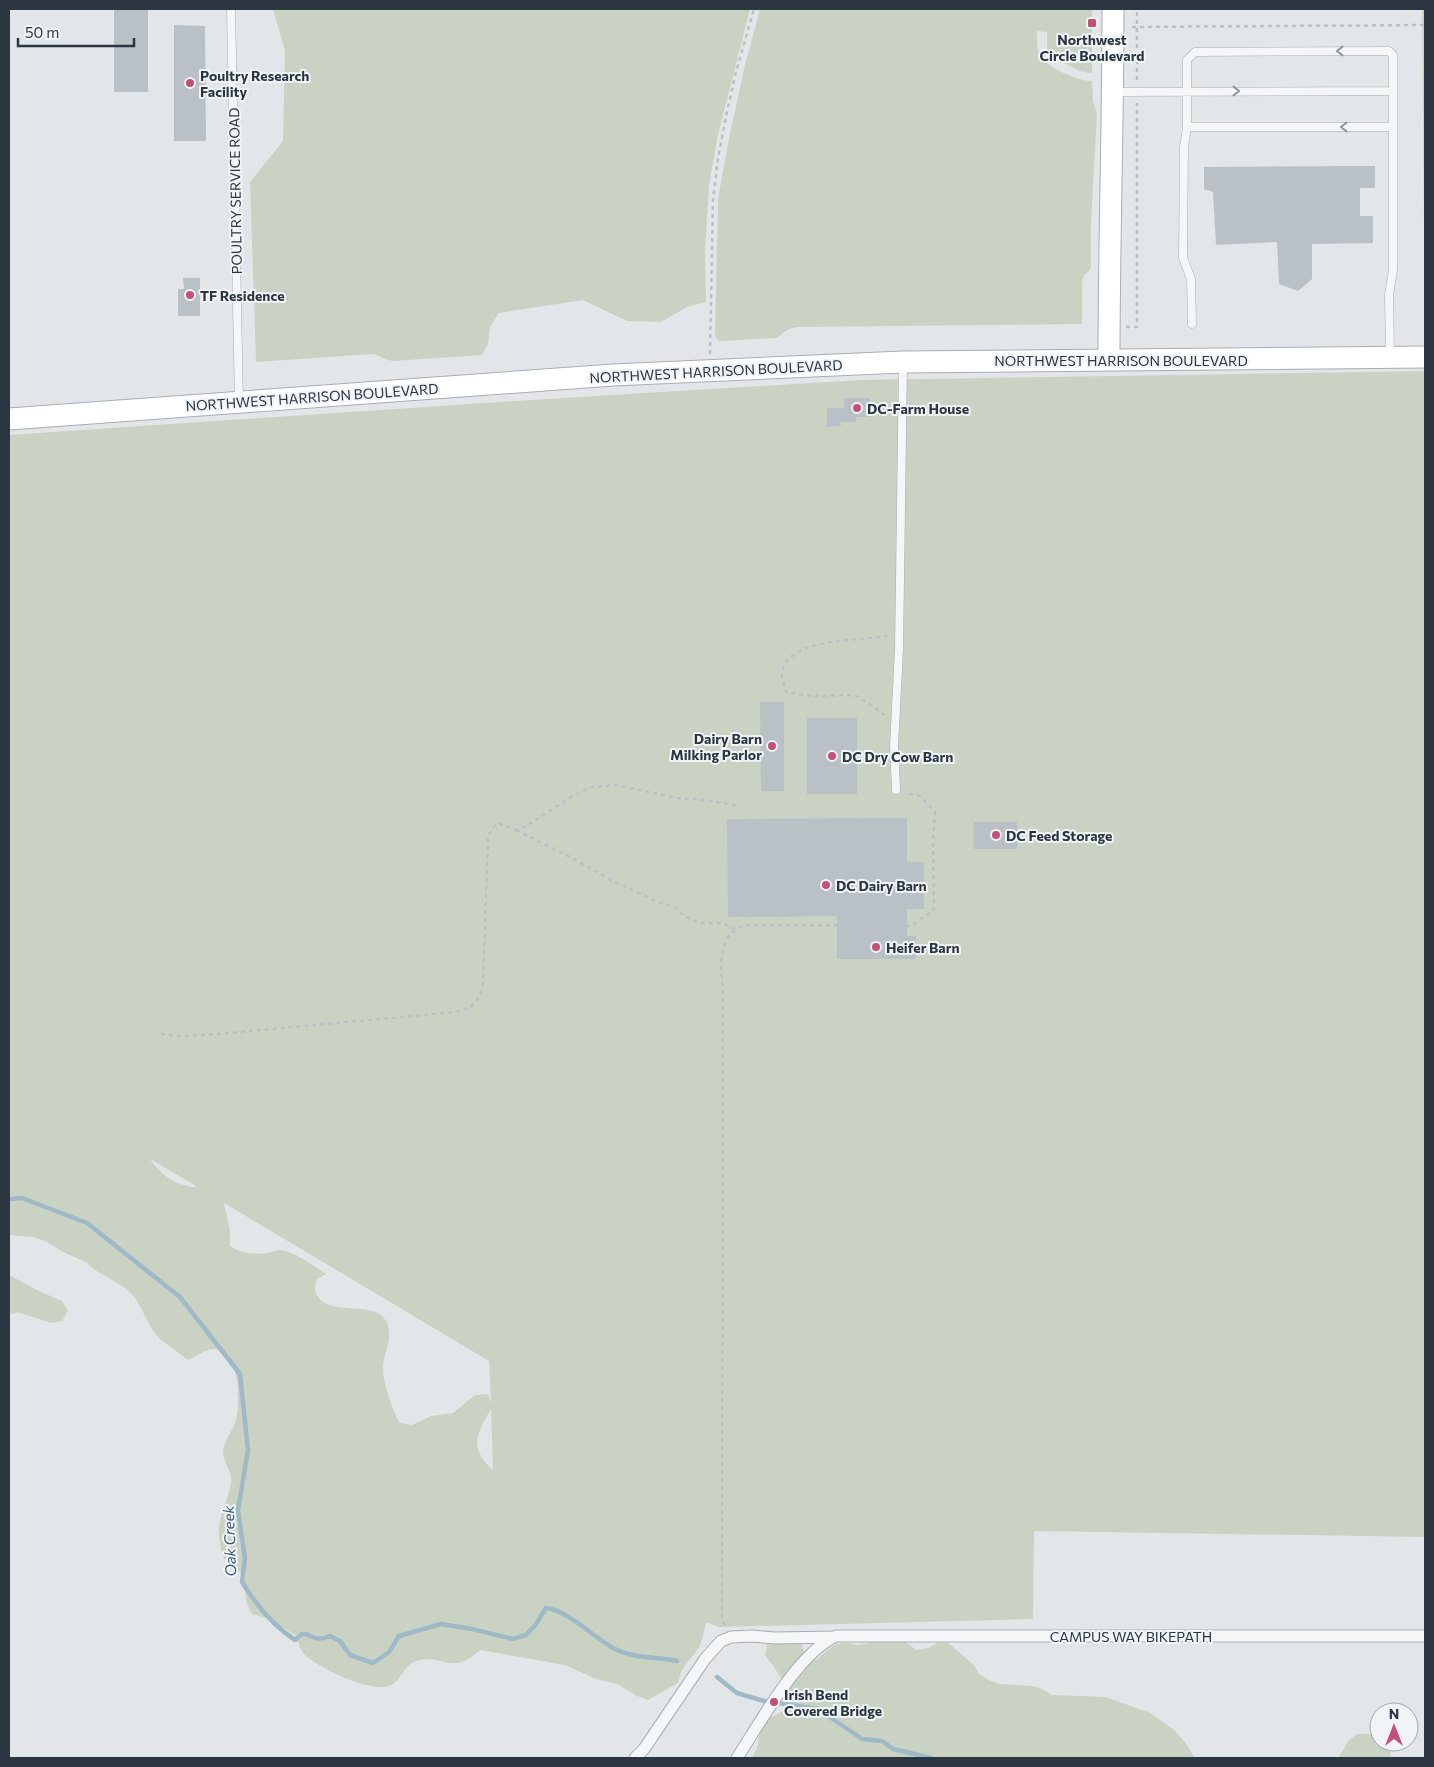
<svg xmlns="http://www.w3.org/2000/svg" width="1434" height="1767" viewBox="0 0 1434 1767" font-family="Commissioner,sans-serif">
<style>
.green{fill:#cad3c3;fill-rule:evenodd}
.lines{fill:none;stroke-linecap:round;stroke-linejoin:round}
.stream{stroke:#9fb9c7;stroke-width:4.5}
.building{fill:#b9c0c6}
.service-casing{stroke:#a7aeb3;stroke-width:9}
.pedestrian-casing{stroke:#a7aeb3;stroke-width:13}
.secondary-casing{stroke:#a7aeb3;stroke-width:23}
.path{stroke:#bcc0c4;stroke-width:2.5;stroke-dasharray:4 4;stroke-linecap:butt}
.service{stroke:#f4f6f8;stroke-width:8}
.pedestrian{stroke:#f4f6f8;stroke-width:11}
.secondary{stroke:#fff;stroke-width:21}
.oneway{stroke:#90969c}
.poi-dot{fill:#c55076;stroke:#f1f4f7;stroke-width:2}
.labels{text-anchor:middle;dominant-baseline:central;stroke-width:4;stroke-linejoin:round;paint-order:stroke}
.poi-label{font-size:14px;font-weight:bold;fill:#2b3640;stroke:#f1f4f7;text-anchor:start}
.street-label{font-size:14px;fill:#2b3640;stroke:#f1f4f7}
.water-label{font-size:15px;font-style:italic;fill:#385b71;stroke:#f1f4f7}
</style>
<rect width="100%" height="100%" fill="#e2e6e9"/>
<!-- green -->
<path class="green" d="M 273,9 L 750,9 L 717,139 L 709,186 L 705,253 L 706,302 L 687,307 L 661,322 L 627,321 L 583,300 L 499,313 L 490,327 L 488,344 L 482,355 L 394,361 C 386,361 380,355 372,354 L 256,362 L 250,182 L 283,141 L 285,51 Z
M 760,9 L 1092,9 L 1092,73 L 1079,71 L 1050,55 L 1047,51 L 1047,32 L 1037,31 C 1037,38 1036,48 1040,55 C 1047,68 1078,81 1092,81 L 1093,101 L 1097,113 L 1091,223 L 1091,265 L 1090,270 L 1084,275 L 1082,281 L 1082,324 L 797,327 L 789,329 L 776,338 L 719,341 L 715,336 L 718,199 L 729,138 L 744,69 Z
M 1422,9 L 1425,9 L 1425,344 Z
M 1425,371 L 1425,1537 L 1034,1531 L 1033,1619 L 719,1627 L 706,1622 C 704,1629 703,1639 700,1645 C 692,1661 682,1662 678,1683 L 648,1700 L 637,1696 L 617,1684 L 596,1679 L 565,1665 L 480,1650 C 452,1677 443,1653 416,1661 C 404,1665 402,1680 391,1685 C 371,1694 322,1669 306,1656 C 300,1651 298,1643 297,1636 L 264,1617 L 252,1614 C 250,1610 247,1604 246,1600 C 245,1592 247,1585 243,1577 C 239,1569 232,1568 227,1562 C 220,1555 219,1538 219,1529 C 220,1512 228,1500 231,1484 C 233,1472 223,1463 223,1452 C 224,1441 231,1433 235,1423 C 241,1406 240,1357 220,1350 C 208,1346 198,1356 188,1360 L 160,1339 L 153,1331 L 136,1299 L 127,1289 L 95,1270 L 86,1262 L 65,1253 L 45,1241 L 33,1237 L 9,1235 L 9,435 L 514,401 L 861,380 ZM 150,1159 L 196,1186 L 196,1187 C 176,1186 161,1175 150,1159 ZM 224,1203 L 489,1361 L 491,1403 L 488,1394 L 475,1395 L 453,1413 L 431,1416 L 412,1425 L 400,1423 C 393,1412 384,1385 383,1372 C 381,1354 398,1334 383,1317 C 369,1301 322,1318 315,1290 C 315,1287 316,1282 317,1279 L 326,1274 C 312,1265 296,1252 280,1250 C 276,1250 272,1252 268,1253 C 255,1255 241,1253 230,1246 L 230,1231 ZM 491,1409 L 493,1470 C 485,1464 477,1452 477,1443 C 477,1432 486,1418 491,1409 Z
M 9,1275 L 41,1292 L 62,1301 L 68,1311 L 62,1321 L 51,1323 L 17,1312 L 9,1315 Z
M 878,1636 L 900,1639 L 917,1650 L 928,1648 L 937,1643 L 948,1643 L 974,1665 L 979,1674 L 989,1680 L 999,1684 L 1033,1686 L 1042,1689 L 1052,1695 L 1106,1697 L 1150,1713 L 1173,1729 L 1184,1741 L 1195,1758 L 752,1758 L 757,1748 L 762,1721 C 768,1718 775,1716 780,1713 C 801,1699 774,1667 765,1655 L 767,1644 L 780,1638 L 801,1640 L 806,1660 L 816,1660 C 822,1656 829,1647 835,1645 C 853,1638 855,1654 878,1636 Z
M 1357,1734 L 1379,1734 L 1379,1742 L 1389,1742 L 1391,1758 L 1338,1758 L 1349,1740 Z"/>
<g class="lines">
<!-- stream -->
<path class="stream" d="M 9,1199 L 22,1198 L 87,1223 L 180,1297 L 240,1374 L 248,1450 L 238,1510 L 245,1558 L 242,1582 C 256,1605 272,1625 295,1640 L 302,1634 L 306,1634 C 315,1639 321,1640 330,1636 L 340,1641 L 350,1655 L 373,1663 L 389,1652 L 399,1636 L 441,1624 L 472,1629 L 513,1639 L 526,1635 L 536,1624 L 546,1608 C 568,1610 594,1638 615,1649 C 633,1658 657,1657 677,1661
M 717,1677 L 737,1693 L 764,1701 L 818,1709 L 862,1739 L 882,1741 L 893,1749 L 931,1758"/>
</g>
<!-- building -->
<path class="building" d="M 114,9 L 148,9 L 148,92 L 114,92 Z
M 174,25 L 205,26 L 206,141 L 174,141 Z
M 1375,166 L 1375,188 L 1360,188 L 1360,216 L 1373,216 L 1373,243 L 1312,244 L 1312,279 L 1298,291 L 1279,284 L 1277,242 L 1216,245 L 1213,192 L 1204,189 L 1204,167 Z
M 183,278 L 200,278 L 200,316 L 178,316 L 178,289 L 184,289 Z
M 844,398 L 870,398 L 870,417 L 856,417 L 856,422 L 840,422 L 841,426 L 827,427 L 827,408 L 844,408 Z
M 760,702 L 784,702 L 784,791 L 761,791 Z
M 807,718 L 857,718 L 857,794 L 807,794 Z
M 907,818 L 907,862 L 924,862 L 924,909 L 907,909 L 907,936 L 916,936 L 916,959 L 837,959 L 837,916 L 728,917 L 727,819 Z
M 974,822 L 1017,822 L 1017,849 L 974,849 Z"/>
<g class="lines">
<defs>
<path id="service" d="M 231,9 L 239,402
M 1115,92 L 1393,91
M 1187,127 L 1393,127
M 1192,324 L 1191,279 L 1183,258 L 1184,147 L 1187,127 L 1187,60 L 1195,52 L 1389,51 L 1393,55 L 1393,270 L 1389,295 L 1390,355
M 896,790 L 894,746 L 899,649 L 903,364"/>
<path id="pedestrian" d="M 635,1758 L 644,1749 L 705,1659 L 721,1641 L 731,1637 L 751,1636 L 775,1638 L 833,1637
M 737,1758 C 760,1723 798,1653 836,1636 L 1425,1636"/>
<path id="secondary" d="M 1109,360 C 1109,243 1113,126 1113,9
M 9,419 L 613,375 L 903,362 L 1425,357"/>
</defs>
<!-- service casing -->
<use href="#service" class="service-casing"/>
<!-- pedestrian casing -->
<use href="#pedestrian" class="pedestrian-casing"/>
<!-- secondary casing -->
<use href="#secondary" class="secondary-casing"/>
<!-- path -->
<path class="path" d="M 1132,27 L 1425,25
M 1137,80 L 1137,9
M 1126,327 L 1137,327 L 1137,103
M 710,354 L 713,200 L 718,158 L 727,112 L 736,72 L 754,9
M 885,715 L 855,695 L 811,696 L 786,692 C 785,686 781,678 782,673 C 787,637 860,641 888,636
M 516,830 L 572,858 L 613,881 L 658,902 L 675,907 L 683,915 L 698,923 L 722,923 L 737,930
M 161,1034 L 182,1036 L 218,1034 L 434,1014 C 459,1011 477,1014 483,984 L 488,836 L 492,829 L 498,823 L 515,830 L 525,827 L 571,797 L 591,787 L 616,785 L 677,798 L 706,800 L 739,806
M 725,1625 L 722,1620 L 722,1581 L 723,996 C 722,979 718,953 728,937 C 731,932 739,928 744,925 L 912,926 L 934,909 L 933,840 L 935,812 L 920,796 L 907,793"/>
<!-- service -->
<use href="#service" class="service"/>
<!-- pedestrian -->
<use href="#pedestrian" class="pedestrian"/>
<!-- secondary -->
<use href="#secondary" class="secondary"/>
</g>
<!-- one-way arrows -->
<defs><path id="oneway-chevron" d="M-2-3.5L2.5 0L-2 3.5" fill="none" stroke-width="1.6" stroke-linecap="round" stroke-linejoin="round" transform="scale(1.25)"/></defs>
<g class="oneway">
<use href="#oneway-chevron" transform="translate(1340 51) rotate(180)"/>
<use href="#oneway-chevron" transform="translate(1236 91)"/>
<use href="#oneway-chevron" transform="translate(1344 127) rotate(-180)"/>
</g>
<!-- markers -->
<g class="poi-dot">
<rect x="1087" y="18" width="10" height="10" rx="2.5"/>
<circle cx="190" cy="83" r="5"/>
<circle cx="190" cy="295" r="5"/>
<circle cx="857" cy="408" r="5"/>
<circle cx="772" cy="746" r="5"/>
<circle cx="832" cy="756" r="5"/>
<circle cx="996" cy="835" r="5"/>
<circle cx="826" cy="885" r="5"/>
<circle cx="876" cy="947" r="5"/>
<circle cx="774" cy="1702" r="5"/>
</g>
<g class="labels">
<!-- poi labels -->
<g class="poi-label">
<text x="1092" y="39" text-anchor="middle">Northwest<tspan x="1092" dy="16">Circle Boulevard</tspan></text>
<text x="200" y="75">Poultry Research<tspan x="200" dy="16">Facility</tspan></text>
<text x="200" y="295">TF Residence</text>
<text x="867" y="408">DC-Farm House</text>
<text x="762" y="738" text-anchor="end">Dairy Barn<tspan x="762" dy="16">Milking Parlor</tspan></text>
<text x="842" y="756">DC Dry Cow Barn</text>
<text x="1006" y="835">DC Feed Storage</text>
<text x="836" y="885">DC Dairy Barn</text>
<text x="886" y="947">Heifer Barn</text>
<text x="784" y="1694">Irish Bend<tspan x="784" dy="16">Covered Bridge</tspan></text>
</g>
<!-- street labels -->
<g class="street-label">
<text transform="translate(235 191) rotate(-91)">POULTRY SERVICE ROAD</text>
<text x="1121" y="360">NORTHWEST HARRISON BOULEVARD</text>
<text transform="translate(716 371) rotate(-3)">NORTHWEST HARRISON BOULEVARD</text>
<text transform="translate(312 397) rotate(-4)">NORTHWEST HARRISON BOULEVARD</text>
<text x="1131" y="1636">CAMPUS WAY BIKEPATH</text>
</g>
<!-- water labels -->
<g class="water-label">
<text transform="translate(229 1541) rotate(-92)">Oak Creek</text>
</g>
</g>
<!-- border -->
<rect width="1434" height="1767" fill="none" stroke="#2b3640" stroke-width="20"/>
<!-- north arrow -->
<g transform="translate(1394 1727)"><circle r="24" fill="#f1f4f7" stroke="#a2a8ae"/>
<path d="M0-4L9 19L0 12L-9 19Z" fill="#c55076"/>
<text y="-8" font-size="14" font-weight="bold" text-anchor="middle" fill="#2b3640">N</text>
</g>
<!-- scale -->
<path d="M18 38v8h116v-8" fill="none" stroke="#2b3640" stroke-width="2.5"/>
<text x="25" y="38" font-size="15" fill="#2b3640" stroke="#f1f4f7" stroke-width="4" paint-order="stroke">50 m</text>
</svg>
